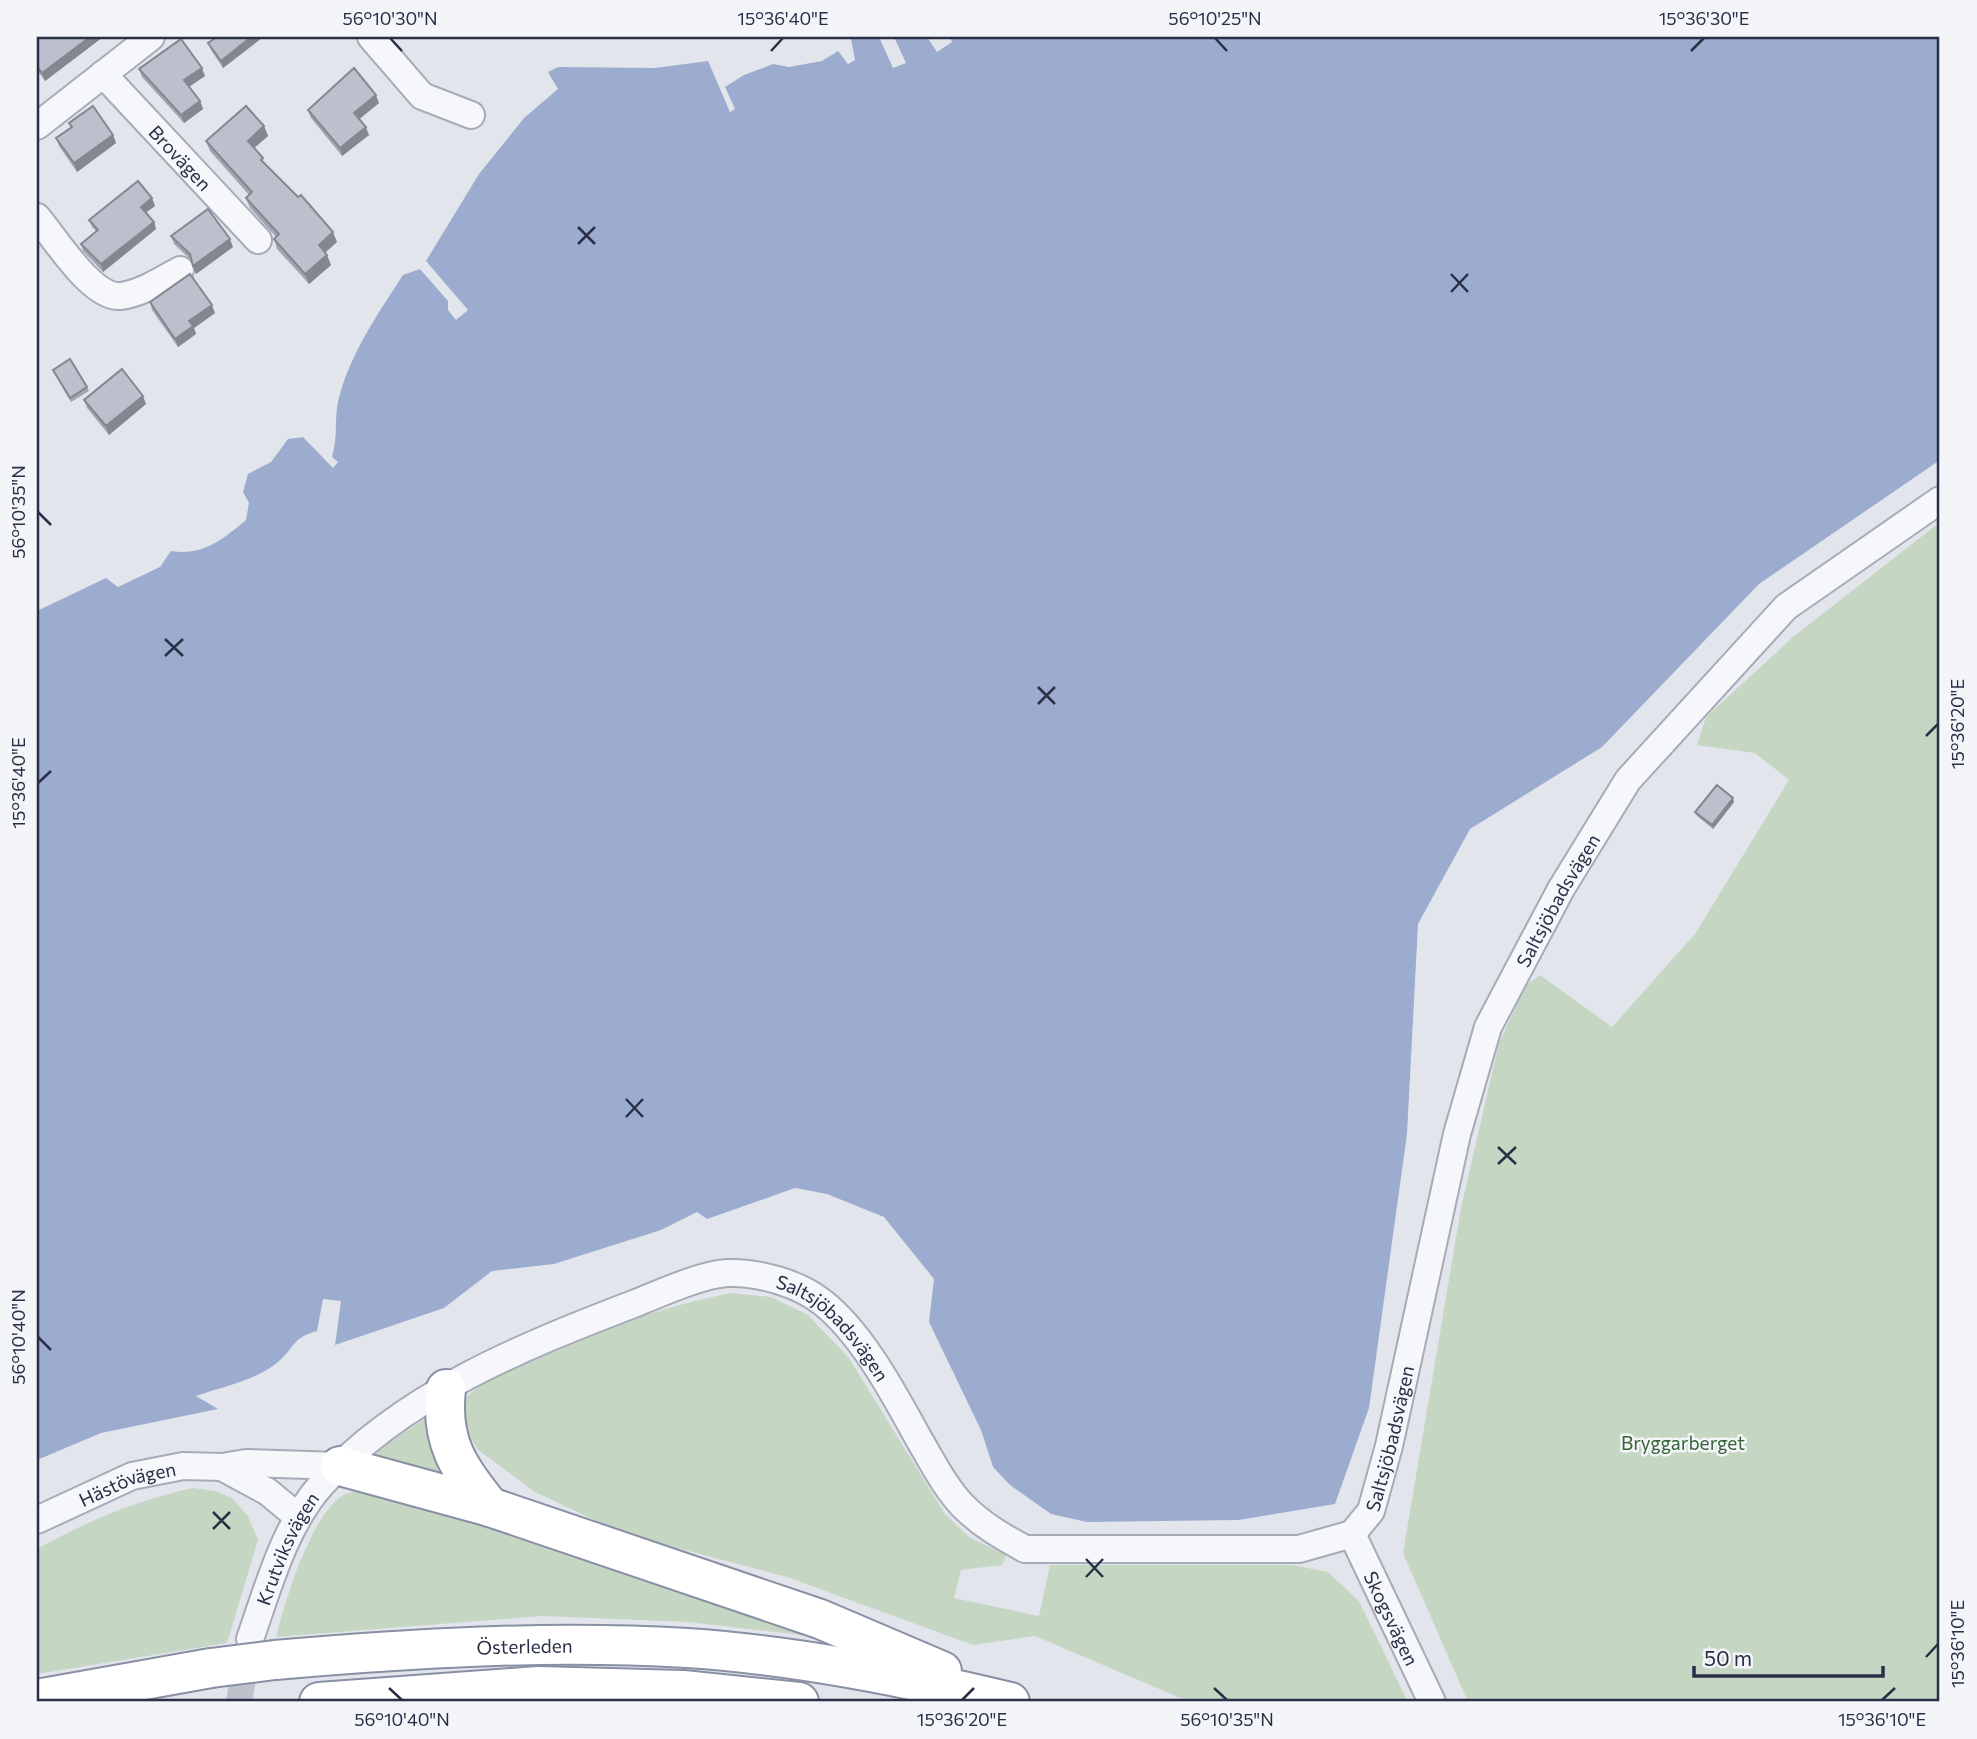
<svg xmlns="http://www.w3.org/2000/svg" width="1977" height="1739" viewBox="0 0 1977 1739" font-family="Commissioner,sans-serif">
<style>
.green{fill:#c5d7c3}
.water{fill:#9baccf}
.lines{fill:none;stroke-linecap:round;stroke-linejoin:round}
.minor-tunnel{stroke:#bec1cb;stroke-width:26;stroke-dasharray:26 13;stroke-linecap:butt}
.minor-casing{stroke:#a7abb7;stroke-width:30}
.highway-casing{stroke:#898fa4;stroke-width:42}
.minor{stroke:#f6f7fa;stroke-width:26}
.highway{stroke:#fff;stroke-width:38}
.highway-bridge-casing{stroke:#898fa4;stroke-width:42;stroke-linecap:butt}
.highway-bridge{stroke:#fff;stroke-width:38}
.wall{fill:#a2a5b0}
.shaded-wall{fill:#848690}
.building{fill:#bcc0cd;stroke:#848690;stroke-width:2}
.ticks{fill:none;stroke:#292f46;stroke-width:2.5}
.labels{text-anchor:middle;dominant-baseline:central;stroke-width:5;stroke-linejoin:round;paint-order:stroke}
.street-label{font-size:19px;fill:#292f46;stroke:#f3f5f9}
.park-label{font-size:19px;fill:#366335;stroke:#f3f5f9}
.neatline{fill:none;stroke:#292f46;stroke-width:2.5}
.ticks-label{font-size:18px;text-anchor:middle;fill:#292f46}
</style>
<rect width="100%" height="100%" fill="#e3e5ec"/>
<!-- green -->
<path class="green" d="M 1940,522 L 1940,1702 L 1468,1702 L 1403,1553 L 1461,1208 L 1499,1043 L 1526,985 L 1540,975 L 1612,1027 L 1695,934 L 1789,780 L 1755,753 L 1697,745 L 1706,717 L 1793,637 Z
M 730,1293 L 771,1297 L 808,1315 L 849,1358 L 945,1514 L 969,1537 L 1006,1555 L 1002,1565 L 961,1570 L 954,1598 L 1039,1616 L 1050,1565 L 1292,1565 L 1328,1572 L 1359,1601 L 1408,1702 L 1190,1702 L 1035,1636 L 973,1645 L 787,1577 L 624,1534 L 535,1492 L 478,1450 L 460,1420 L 461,1402 C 479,1383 502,1374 525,1363 C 591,1331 658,1308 730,1293 Z
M 432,1414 L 454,1483 L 376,1457 L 378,1450 Z
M 193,1488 L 215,1491 L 232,1498 L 248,1516 L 258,1540 L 227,1643 L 37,1674 L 37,1549 C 87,1521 137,1500 193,1488 Z
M 360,1491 L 504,1531 L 810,1630 L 809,1636 L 688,1622 L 543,1616 L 276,1637 C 286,1599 308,1523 340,1497 C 345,1493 354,1492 360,1491 Z"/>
<!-- water -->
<path class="water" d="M 859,37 L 879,37 L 893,68 L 906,63 L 894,37 L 927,37 L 937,52 L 952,42 L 950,37 L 1940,37 L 1940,460 L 1759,584 L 1602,747 L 1470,829 L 1418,924 L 1407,1134 L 1369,1408 L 1335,1504 L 1238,1520 L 1087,1522 L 1051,1514 L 1010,1485 L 993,1467 L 981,1430 L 929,1322 L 934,1279 L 884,1217 L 827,1194 L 795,1188 L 707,1219 L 697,1212 L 661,1230 L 554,1264 L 492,1271 L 444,1308 L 335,1345 L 341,1301 L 323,1299 L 317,1331 C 292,1338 296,1346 279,1361 C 258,1380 222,1387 196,1396 L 218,1409 L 101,1433 L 37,1460 L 37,611 L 106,578 L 118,587 L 160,567 L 171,551 C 203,556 222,540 246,520 L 249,503 L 243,492 L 248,474 L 271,462 L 288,439 L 303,437 L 333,468 L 338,462 L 332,457 C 339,432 333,417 340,394 C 352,351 379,312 403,275 L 420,269 L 448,301 L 448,310 L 456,320 L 468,310 L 426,261 L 479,174 L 524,118 L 558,89 L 548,72 L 558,67 L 655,68 L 708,61 L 730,112 L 735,109 L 725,87 L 744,75 L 773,64 L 789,67 L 822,61 L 838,51 L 848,64 L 855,60 L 851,39 Z"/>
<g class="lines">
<!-- minor-tunnel -->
<path class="minor-tunnel" d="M 239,1702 L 248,1648"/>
<defs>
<g id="minor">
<path d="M 371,37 L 422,96 L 471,115"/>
<path id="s1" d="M 103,74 L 258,240"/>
<path d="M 37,126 L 151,37"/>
<path d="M 37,217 C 55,238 92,299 121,296 C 142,293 162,280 180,270"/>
<path d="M 222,1467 L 268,1492 L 298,1517"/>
<path id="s2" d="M 37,1520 L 132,1476 L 183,1466 L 222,1467 L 246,1463 L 340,1466"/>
<path id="s3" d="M 1352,1534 L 1432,1702"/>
<path id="s4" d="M 250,1639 C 268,1588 284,1527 321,1485 C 403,1394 524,1346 636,1303 C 661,1293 700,1275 727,1273 C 758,1272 798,1283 822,1302 C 863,1334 895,1396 920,1441 C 933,1463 946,1489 964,1507 C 982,1525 1003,1537 1025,1549 L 1299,1549 L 1352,1534 L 1371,1511 L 1389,1446 L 1457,1134 L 1488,1027 L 1561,889 L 1628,780 L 1786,607 L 1940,500"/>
</g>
<g id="highway">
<path d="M 446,1389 C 440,1442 458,1467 490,1507"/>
<path d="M 340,1466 L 490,1507 L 820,1619 L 942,1671"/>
<path id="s5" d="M 275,1660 C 413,1648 549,1640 687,1648 C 796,1655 905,1677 1010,1702"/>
<path d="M 37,1699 L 211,1668"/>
<path d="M 319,1702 L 538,1686 L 683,1690 L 799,1702"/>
</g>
</defs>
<!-- minor casing -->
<use href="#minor" class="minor-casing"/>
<!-- highway casing -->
<use href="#highway" class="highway-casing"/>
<!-- minor -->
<use href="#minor" class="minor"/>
<!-- highway -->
<use href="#highway" class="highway"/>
<defs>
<path id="highway-bridge" d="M 211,1668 L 275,1660"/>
</defs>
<!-- highway-bridge casing -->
<use href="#highway-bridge" class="highway-bridge-casing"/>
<!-- highway-bridge -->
<use href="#highway-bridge" class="highway-bridge"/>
</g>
<!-- wall -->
<path class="wall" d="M 37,37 L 103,37 L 45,81 L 37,70 Z
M 217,37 L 263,37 L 223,68 L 211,50 L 208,43 Z
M 139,69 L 205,76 L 189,87 L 200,101 L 203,109 L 184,123 L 142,77 Z
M 379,103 L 359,119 L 369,135 L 342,156 L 311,118 L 308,110 Z
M 69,123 L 113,135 L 116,143 L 77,172 L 59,146 L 56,138 L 71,128 Z
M 264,126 L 268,136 L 254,148 L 265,164 L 337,242 L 325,253 L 331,265 L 309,284 L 277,249 L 274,239 L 276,237 L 250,208 L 246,198 L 249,195 L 210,151 L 206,141 Z
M 155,206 L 146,212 L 154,222 L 156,229 L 103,272 L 83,251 L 81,244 L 96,231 L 92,227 L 89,220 Z
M 171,236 L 233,247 L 196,274 L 192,261 L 174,244 Z
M 150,302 L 215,313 L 194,328 L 196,334 L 178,347 L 152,310 Z
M 53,370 L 87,387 L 89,391 L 71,402 Z
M 84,400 L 146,404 L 109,435 L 87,408 Z
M 1734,802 L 1713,829 L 1697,816 L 1695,812 Z"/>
<!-- shaded-wall -->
<path class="shaded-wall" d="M 90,37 L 103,37 L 45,81 L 42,73 Z
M 251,37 L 263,37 L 223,68 L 221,61 Z
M 202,68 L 205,76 L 187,88 L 184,80 Z
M 376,95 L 379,103 L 357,121 L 354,113 Z
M 200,101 L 203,109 L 184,123 L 181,115 Z
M 264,126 L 268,136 L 251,151 L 248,141 Z
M 366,127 L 369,135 L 342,156 L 340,148 Z
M 113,135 L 116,143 L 77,172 L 74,163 Z
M 152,198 L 155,206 L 144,214 L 141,207 Z
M 154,222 L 156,229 L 103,272 L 101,264 Z
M 333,232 L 337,242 L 322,255 L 319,245 Z
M 230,239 L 233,247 L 196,274 L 193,266 Z
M 327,255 L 331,265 L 309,284 L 305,274 Z
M 212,305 L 215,313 L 194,328 L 196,334 L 178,347 L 175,339 L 189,321 Z
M 143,396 L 146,404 L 109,435 L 106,426 Z
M 1733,798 L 1734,802 L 1713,829 L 1712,825 Z"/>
<!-- building -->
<path class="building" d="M 37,37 L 90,37 L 42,73 L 37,66 Z
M 217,37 L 251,37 L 221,61 L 208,43 Z
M 181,39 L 202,68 L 184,80 L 200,101 L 181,115 L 139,69 Z
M 354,68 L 376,95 L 354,113 L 366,127 L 340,148 L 308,110 Z
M 93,106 L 113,135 L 74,163 L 56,138 L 72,127 L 69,123 Z
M 246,106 L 264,126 L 248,141 L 263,158 L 261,160 L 298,197 L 301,195 L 333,232 L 319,245 L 327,255 L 305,274 L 274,239 L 279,234 L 246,198 L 252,192 L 206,141 Z
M 138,181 L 152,198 L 141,207 L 154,222 L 101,264 L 81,244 L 98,230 L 89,220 Z
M 208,209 L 230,239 L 193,266 L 190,254 L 171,236 Z
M 190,274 L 212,305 L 189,321 L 193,326 L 175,339 L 150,302 Z
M 70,359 L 87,387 L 70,398 L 53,370 Z
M 122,369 L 143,396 L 106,426 L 84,400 Z
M 1717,785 L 1733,798 L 1712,825 L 1695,812 Z"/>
<!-- ticks -->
<path class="ticks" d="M 390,38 L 402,51M 1215,38 L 1227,51M 771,51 L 783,38M 1691,51 L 1704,38M 578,227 L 595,244M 578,244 L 595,227M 1451,274 L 1468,292M 1451,292 L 1468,274M 38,512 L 51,525M 165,639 L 183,656M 165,656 L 183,639M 1038,687 L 1055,704M 1038,704 L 1055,687M 1926,736 L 1938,724M 38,783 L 51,771M 626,1099 L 643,1117M 626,1117 L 643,1099M 1498,1147 L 1516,1164M 1498,1164 L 1516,1147M 38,1337 L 51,1350M 213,1512 L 230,1529M 213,1529 L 230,1512M 1086,1559 L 1103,1577M 1086,1577 L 1103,1559M 1926,1657 L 1938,1644M 389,1688 L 402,1700M 1214,1688 L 1227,1700M 962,1700 L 974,1688M 1882,1700 L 1895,1688"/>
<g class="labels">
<!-- street labels -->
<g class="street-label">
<text stroke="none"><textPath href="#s1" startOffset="114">Brovägen</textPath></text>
<text stroke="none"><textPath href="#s4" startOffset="2062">Saltsjöbadsvägen</textPath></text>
<text stroke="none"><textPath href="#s4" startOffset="760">Saltsjöbadsvägen</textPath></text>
<text stroke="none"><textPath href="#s4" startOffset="1494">Saltsjöbadsvägen</textPath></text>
<text stroke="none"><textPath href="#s2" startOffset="98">Hästövägen</textPath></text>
<text stroke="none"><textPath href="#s4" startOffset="98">Krutviksvägen</textPath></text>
<text stroke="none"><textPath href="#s3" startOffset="93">Skogsvägen</textPath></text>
<text stroke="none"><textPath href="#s5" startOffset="250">Österleden</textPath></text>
</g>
<!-- park labels -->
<g class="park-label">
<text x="1683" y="1442">Bryggarberget</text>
</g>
</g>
<!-- border -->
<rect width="1977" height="1739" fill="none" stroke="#f3f5f9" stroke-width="77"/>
<!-- scale -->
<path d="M1694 1666v10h189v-10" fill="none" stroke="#292f46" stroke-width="3.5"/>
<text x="1704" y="1666" font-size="21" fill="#292f46" stroke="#f3f5f9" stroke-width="5" paint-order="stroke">50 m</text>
<rect x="38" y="38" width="1900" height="1662" class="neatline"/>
<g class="ticks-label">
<text x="390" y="25">56°10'30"N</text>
<text x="783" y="25">15°36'40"E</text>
<text x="1215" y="25">56°10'25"N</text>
<text x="1704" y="25">15°36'30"E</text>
<text transform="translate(19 512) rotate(-90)" y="6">56°10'35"N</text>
<text transform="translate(1958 724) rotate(-90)" y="6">15°36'20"E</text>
<text transform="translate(19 783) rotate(-90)" y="6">15°36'40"E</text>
<text transform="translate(19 1337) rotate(-90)" y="6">56°10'40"N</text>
<text transform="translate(1958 1644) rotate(-90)" y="6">15°36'10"E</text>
<text x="402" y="1726">56°10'40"N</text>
<text x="962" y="1726">15°36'20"E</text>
<text x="1227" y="1726">56°10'35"N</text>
<text x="1882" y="1726">15°36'10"E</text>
</g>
</svg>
